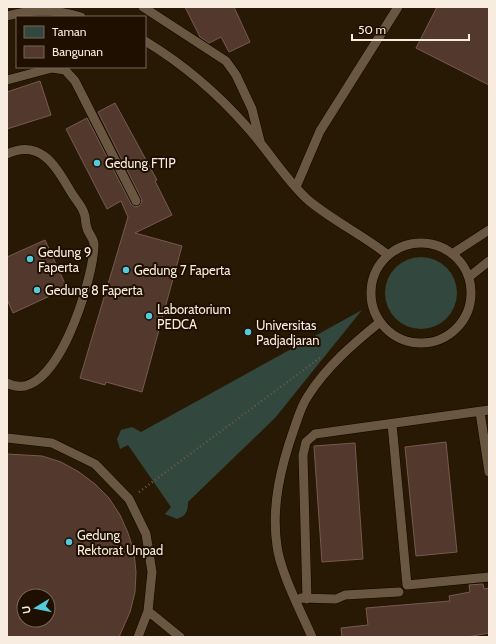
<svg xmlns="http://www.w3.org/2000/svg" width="496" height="644" viewBox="0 0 496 644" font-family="Cabin,sans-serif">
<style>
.green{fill:#32473d}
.building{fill:#52382d;stroke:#775a4e;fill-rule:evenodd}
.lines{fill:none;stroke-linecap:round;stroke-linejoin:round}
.service-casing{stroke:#110400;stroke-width:10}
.path{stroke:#695b48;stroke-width:2.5;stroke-dasharray:1 3;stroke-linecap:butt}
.service{stroke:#6a5741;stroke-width:9}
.poi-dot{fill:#54cade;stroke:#1f0f00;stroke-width:1.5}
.labels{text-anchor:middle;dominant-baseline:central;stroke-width:4;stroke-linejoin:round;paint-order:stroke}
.poi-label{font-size:13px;fill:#f7ecdf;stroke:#1f0f00;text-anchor:start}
</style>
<rect width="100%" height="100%" fill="#281904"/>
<!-- green -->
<path class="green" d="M385 293a36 36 0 1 1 72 0a36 36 0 1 1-72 0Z
M 362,310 L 275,418 L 188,502 C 188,511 186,516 177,519 L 165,514 L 171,507 L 128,445 L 120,449 L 117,439 L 121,430 L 132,427 L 141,432 Z"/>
<!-- building -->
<path class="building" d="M 185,7 L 234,7 L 250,42 L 229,52 L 221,37 L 209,43 L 200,37 Z
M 437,7 L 489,7 L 489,85 L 416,48 Z
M 40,81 L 51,115 L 7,129 L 7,92 Z
M 115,103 L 157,180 L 155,181 L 172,215 L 135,233 L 182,246 L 142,392 L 106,382 L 105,385 L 80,378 L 128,217 L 121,201 L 107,209 L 66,129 L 87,118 L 131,204 L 135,207 L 139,206 L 142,202 L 141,198 L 98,112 Z
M 45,240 L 67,288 L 13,313 L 7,299 L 7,257 Z
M 446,442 L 457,552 L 416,556 L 405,447 Z
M 355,443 L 363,559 L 322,562 L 314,446 Z
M 7,454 L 42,456 L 61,462 L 79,472 L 95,484 L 109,498 L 120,515 L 128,533 L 134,552 L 136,572 L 135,592 L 130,612 L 119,637 L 7,637 ZM 24,596 L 48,596 L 48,620 L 24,620 Z
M 483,584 L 484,589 L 489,588 L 489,633 L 467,637 L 342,637 L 341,628 L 368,625 L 366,608 L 450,601 L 449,596 L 470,592 L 469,585 Z"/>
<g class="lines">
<defs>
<path id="service" d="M 143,7 L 226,61 L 236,75 L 252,109 L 260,141
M 7,16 C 32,9 55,9 81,17
M 145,41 C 183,64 218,94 247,127 C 268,150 285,179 308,200 C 333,221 363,235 388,255
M 7,80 L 52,68 L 65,70 L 75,81 L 136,201
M 7,154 C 41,138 56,167 71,192 C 75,199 82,206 84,213 C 86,217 85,223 87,228 C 88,233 94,239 94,244 C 94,278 55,409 7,383
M 296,187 L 320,131 L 398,7
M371 293a50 50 0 1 1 100 0a50 50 0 1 1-100 0Z
M 452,254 L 489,230
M 469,277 L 489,261
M 480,412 L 489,472
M 392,424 L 407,585 L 489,577
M 7,438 L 52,443 L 95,464 L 129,499 L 146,534 L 152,572 L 148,611 L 138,637
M 301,598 L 336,599 L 345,595 L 399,592
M 307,599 L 303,455 L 306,442 L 315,434 L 489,410
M 148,611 L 180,637
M 312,637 C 301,612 280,571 277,546 C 271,506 281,466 294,429 C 298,418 301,406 308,396 C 326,367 354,343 380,322"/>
</defs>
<!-- service casing -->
<use href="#service" class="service-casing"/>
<!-- path -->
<path class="path" d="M 139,492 L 321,357"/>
<!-- service -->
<use href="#service" class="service"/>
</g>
<!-- markers -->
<g class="poi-dot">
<circle cx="97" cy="163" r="4"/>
<circle cx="30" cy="259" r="4"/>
<circle cx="126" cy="270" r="4"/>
<circle cx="37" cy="290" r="4"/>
<circle cx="149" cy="316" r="4"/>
<circle cx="248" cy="332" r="4"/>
<circle cx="69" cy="542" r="4"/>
</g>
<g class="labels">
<!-- poi labels -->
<g class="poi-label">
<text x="105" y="163">Gedung FTIP</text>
<text x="38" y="252">Gedung 9<tspan x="38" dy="15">Faperta</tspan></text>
<text x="134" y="270">Gedung 7 Faperta</text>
<text x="45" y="290">Gedung 8 Faperta</text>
<text x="157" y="309">Laboratorium<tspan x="157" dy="15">PEDCA</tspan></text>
<text x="256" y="325">Universitas<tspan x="256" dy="15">Padjadjaran</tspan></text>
<text x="77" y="535">Gedung<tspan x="77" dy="15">Rektorat Unpad</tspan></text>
</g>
</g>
<!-- border -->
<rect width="496" height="644" fill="none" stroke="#f7ecdf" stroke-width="16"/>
<!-- legend -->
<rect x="16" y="16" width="130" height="52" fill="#1f0f00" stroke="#756759"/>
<rect x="24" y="26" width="20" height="12" fill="#32473d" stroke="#756759"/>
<text x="52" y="36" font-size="12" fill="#f7ecdf">Taman</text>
<rect x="24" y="46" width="20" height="12" fill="#52382d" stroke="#756759"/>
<text x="52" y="56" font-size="12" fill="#f7ecdf">Bangunan</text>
<!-- north arrow -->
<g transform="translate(36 608) rotate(260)"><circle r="19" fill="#1f0f00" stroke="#756759"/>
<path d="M0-3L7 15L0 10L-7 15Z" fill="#54cade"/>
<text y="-6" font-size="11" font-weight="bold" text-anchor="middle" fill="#f7ecdf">U</text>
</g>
<!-- scale -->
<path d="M352 34v6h117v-6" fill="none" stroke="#f7ecdf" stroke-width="2"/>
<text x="358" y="34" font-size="12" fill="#f7ecdf" stroke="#1f0f00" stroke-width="3" paint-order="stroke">50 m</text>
</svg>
